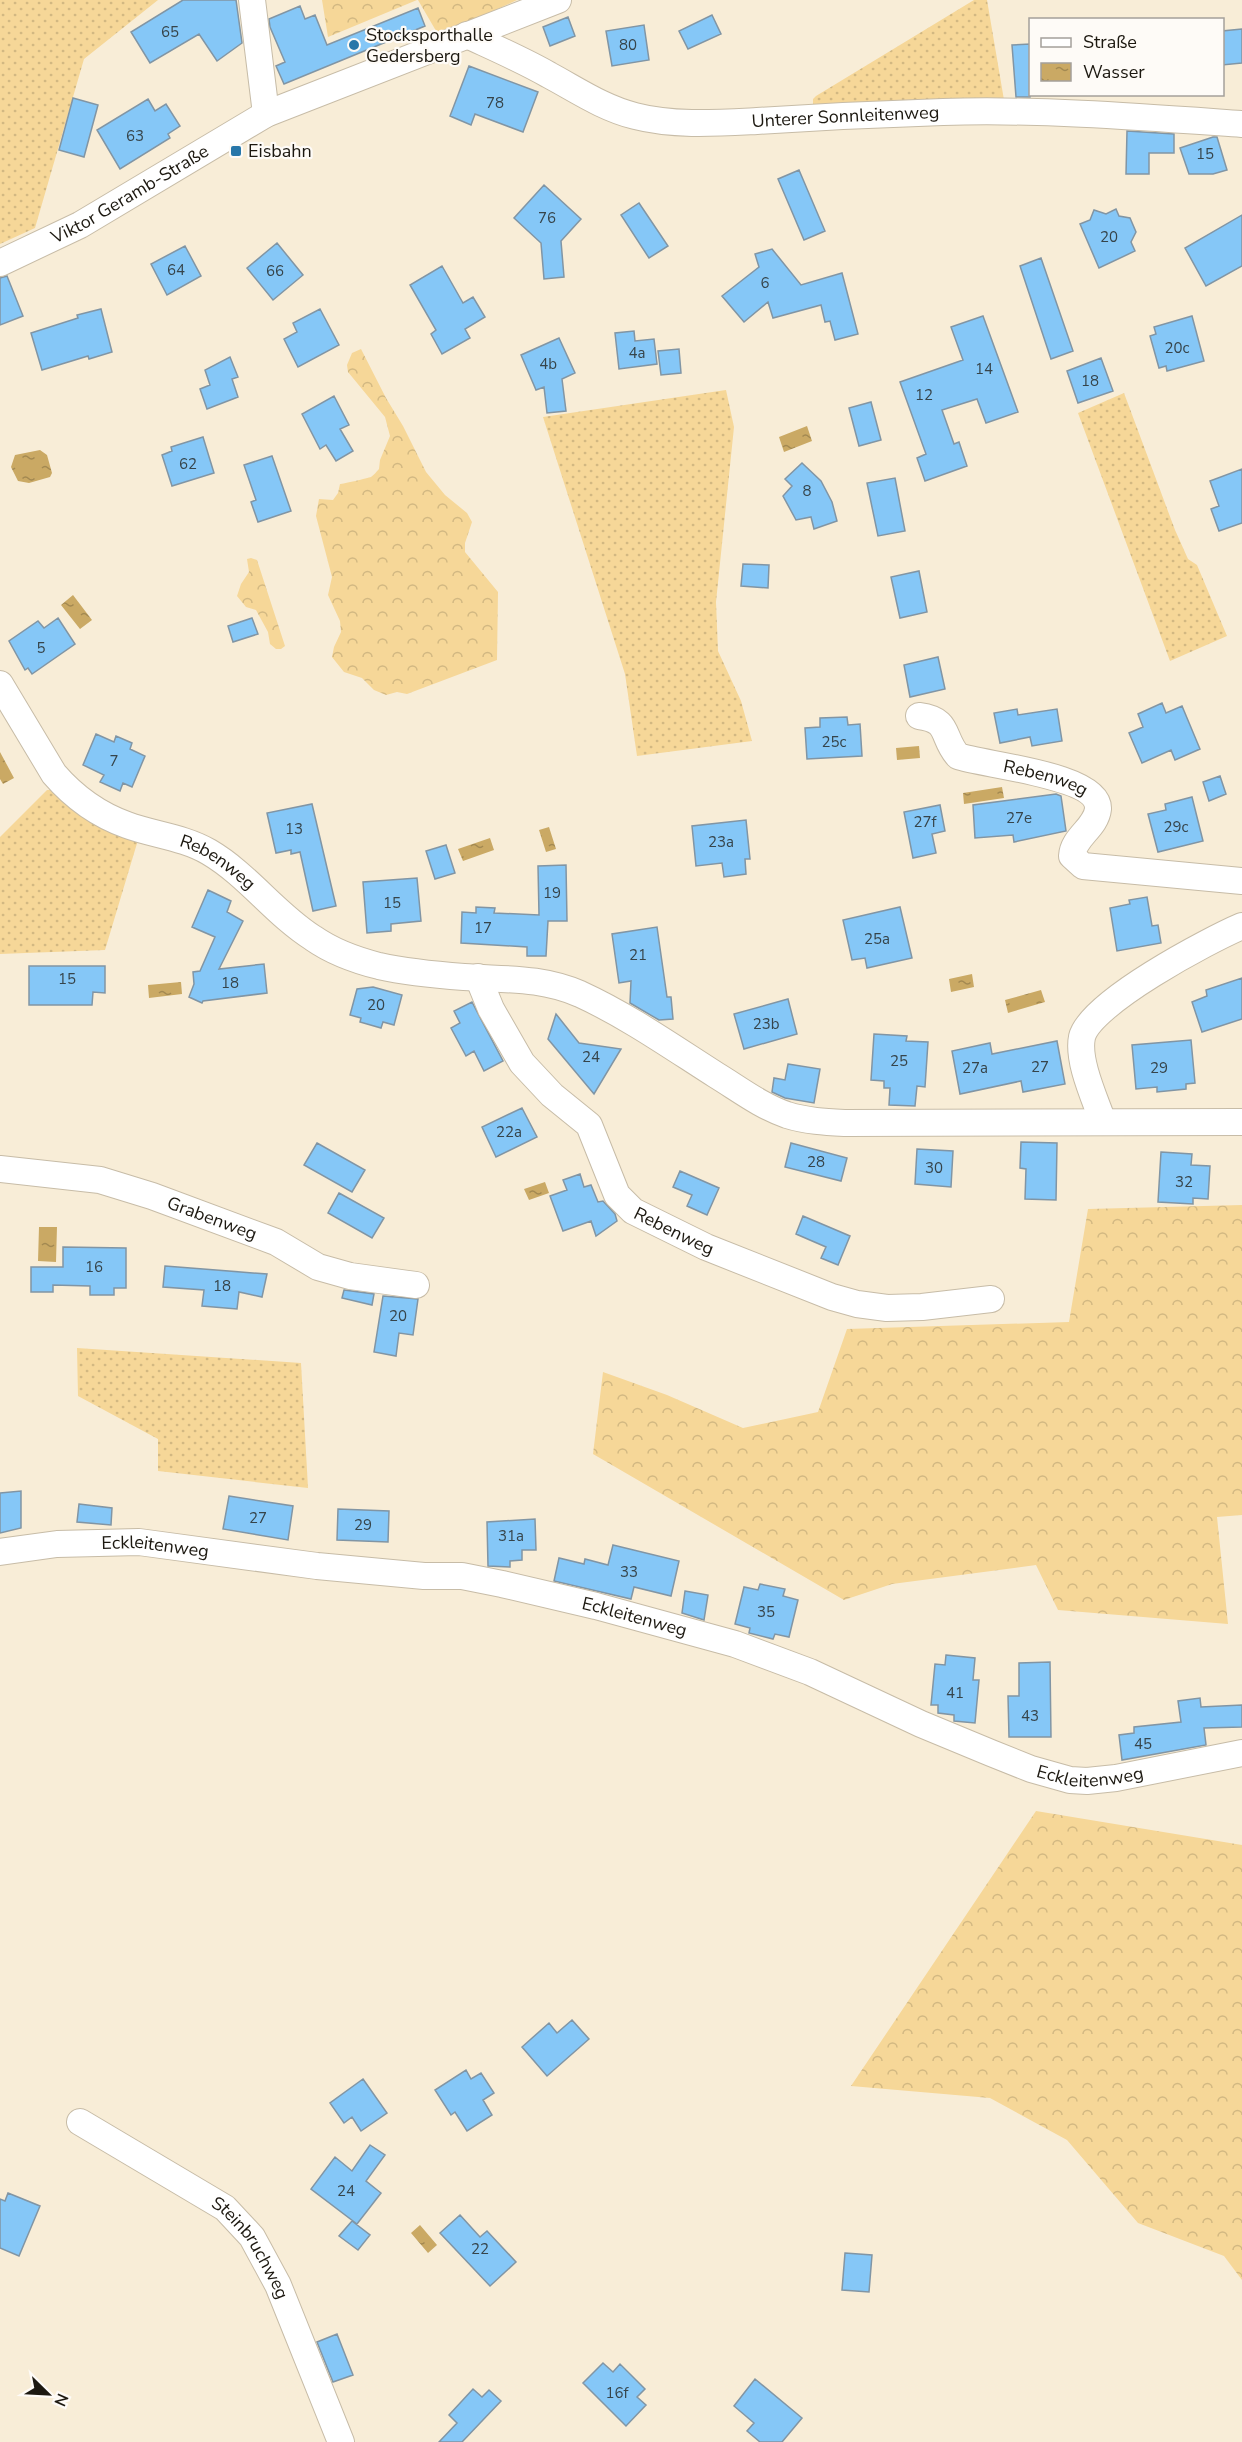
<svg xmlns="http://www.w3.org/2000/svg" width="1242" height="2442" viewBox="0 0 1242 2442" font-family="'Nunito Sans',sans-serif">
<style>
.grass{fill:url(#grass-dots)}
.forest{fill:url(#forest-crowns)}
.water{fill:url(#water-ripples)}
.building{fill:#85c7f7;stroke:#8195a4;stroke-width:1.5}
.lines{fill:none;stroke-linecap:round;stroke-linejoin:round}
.minor-casing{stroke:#c7bca7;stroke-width:28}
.minor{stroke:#fff;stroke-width:26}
.poi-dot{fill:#2877a9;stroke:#fefbf7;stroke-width:2}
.labels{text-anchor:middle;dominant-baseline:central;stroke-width:4.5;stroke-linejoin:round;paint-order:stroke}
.number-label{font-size:15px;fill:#36444a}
.poi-label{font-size:18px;fill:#1c1810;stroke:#fefbf7;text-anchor:start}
.street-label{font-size:18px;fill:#1c1810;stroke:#fefbf7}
</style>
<defs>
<pattern id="grass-dots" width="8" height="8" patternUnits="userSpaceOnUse" patternTransform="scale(1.5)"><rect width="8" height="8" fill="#f6d798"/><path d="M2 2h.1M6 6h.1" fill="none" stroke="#d2b882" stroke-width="1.8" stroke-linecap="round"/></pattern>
<pattern id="forest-crowns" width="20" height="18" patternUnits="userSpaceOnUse" patternTransform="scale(1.5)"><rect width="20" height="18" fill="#f6d798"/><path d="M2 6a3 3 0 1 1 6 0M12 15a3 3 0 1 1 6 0" fill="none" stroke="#d2b882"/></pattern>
<pattern id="water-ripples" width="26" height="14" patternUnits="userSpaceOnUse" patternTransform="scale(1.5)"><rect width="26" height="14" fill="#caa964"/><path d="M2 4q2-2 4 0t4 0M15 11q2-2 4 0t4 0" fill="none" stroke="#a38951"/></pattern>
</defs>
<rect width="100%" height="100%" fill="#f8edd7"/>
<!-- grass -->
<path class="grass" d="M 0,0 L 158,0 L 84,59 L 35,228 L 0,244 Z
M 974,0 L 987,0 L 1004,100 L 813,105 L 813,99 L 816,96 Z
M 726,390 L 734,427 L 716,602 L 718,651 L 741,701 L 752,741 L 637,756 L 625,674 L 543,417 Z
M 1124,393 L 1175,530 L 1188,559 L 1197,565 L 1227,636 L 1170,661 L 1078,413 Z
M 47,790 L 53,790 L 138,840 L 105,950 L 0,954 L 0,837 Z
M 77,1348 L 301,1363 L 308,1488 L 158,1471 L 158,1439 L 78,1396 Z"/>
<!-- forest -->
<path class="forest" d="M 322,0 L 417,0 L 328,37 Z
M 418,0 L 517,0 L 439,36 Z
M 361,349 L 386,398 L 403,426 L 426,472 L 445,495 L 467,513 L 472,522 L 465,543 L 465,552 L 498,592 L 497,660 L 407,694 L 397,692 L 386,695 L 374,690 L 362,678 L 344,672 L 332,657 L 334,647 L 341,632 L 340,621 L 328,595 L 332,577 L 316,516 L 319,499 L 333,500 L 338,493 L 340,484 C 343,484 368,478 371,477 C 374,475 376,472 379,469 L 380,460 L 390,436 L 385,417 L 348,372 L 347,365 L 352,353 Z
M 251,558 L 257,560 L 285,646 L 281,649 L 276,649 L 270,644 L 268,632 L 256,610 L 246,607 L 237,596 L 241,584 L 249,572 L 247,559 Z
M 1242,1205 L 1242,1515 L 1217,1517 L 1228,1624 L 1058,1610 L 1036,1565 L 892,1584 L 844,1600 L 593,1454 L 603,1372 L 667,1395 L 743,1428 L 818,1412 L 847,1329 L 1069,1322 L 1088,1209 Z
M 1036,1811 L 1242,1845 L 1242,2280 L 1224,2256 L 1138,2223 L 1067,2140 L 990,2098 L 851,2086 Z"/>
<!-- water -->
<path class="water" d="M 807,426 L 812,441 L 784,452 L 779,437 Z
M 40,450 L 47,455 L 52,473 L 50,477 L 29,483 L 18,481 L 11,467 L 15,455 Z
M 73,595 L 92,620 L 80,629 L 61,605 Z
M 919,746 L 920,758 L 897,760 L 896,748 Z
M 0,752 L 14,778 L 3,784 L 0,779 Z
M 1002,787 L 1004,798 L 964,804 L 963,793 Z
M 549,827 L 556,849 L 546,852 L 539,830 Z
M 490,838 L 494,850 L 463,861 L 458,849 Z
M 972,974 L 974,987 L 951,992 L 949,979 Z
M 181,982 L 182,994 L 149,998 L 148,985 Z
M 1041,990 L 1045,1002 L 1008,1013 L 1005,1000 Z
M 545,1182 L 549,1193 L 529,1200 L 524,1189 Z
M 39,1227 L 57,1227 L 56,1262 L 38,1261 Z
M 420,2225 L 437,2245 L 428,2253 L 411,2233 Z"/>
<!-- building -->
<path class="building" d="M 183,0 L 236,0 L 242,43 L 217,61 L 199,34 L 150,63 L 131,32 Z
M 300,6 L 305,19 L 315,15 L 327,45 L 418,8 L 425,26 L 284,84 L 276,66 L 285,62 L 270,27 L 269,19 Z
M 712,15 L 721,34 L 688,49 L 679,31 Z
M 568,17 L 575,36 L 550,46 L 543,27 Z
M 644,25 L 649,60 L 612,66 L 606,31 Z
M 1242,29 L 1242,63 L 1222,65 L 1222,31 Z
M 1030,44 L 1030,97 L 1016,97 L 1012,45 Z
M 469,66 L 538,92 L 523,132 L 475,114 L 471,125 L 450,116 Z
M 73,98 L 98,105 L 84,157 L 59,150 Z
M 148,99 L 155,111 L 166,104 L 180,126 L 168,134 L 170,138 L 120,169 L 97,130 Z
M 1127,131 L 1174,134 L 1174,153 L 1149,153 L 1149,174 L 1126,174 Z
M 1213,137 L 1217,137 L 1227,170 L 1213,174 L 1189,174 L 1180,148 Z
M 799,170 L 825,231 L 804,240 L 778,179 Z
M 544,185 L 581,219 L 561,241 L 564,277 L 544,279 L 541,243 L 514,218 Z
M 639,203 L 668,246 L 649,258 L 621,215 Z
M 1116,209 L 1119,216 L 1130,218 L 1136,232 L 1131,242 L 1135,251 L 1099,268 L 1080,224 L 1090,220 L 1094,210 L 1106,214 Z
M 1242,215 L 1242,266 L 1206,286 L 1185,248 Z
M 277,243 L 303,275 L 273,300 L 247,268 Z
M 185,246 L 201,276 L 167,295 L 151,264 Z
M 772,249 L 801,285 L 842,273 L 858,334 L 835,340 L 830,321 L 825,322 L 821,305 L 773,318 L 768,302 L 744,322 L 722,296 L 759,267 L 755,254 Z
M 1041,258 L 1073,351 L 1051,359 L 1020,266 Z
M 442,266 L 463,303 L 473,297 L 485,317 L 465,329 L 470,338 L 442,354 L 431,334 L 436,330 L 410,285 Z
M 7,276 L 23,316 L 0,325 L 0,278 Z
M 101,309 L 112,352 L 89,359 L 88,356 L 42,370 L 31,333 L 78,318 L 77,315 Z
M 320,309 L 339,345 L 298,367 L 284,339 L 297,332 L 293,323 Z
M 983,316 L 1018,412 L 986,423 L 977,399 L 942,410 L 954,444 L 959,442 L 967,466 L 925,481 L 917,458 L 926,454 L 900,382 L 963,360 L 951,327 Z
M 1192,316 L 1204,361 L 1167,371 L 1166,366 L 1159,368 L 1150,336 L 1156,334 L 1154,327 Z
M 634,331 L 635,341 L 654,339 L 657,364 L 619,369 L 615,333 Z
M 559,338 L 575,373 L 562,379 L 566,411 L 547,413 L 544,387 L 536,390 L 521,355 Z
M 679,349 L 681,373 L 661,375 L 658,351 Z
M 230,357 L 238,377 L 232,379 L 238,397 L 207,409 L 200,389 L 210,385 L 205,370 Z
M 1101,358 L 1113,391 L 1078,403 L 1067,371 Z
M 334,396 L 349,425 L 340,429 L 353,451 L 336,461 L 326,445 L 320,449 L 302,414 Z
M 871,402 L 881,440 L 859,446 L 849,408 Z
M 203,437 L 214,473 L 172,486 L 162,455 L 172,451 L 171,447 Z
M 272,456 L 291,511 L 258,522 L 251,502 L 256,500 L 244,465 Z
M 802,463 L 821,481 L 832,502 L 837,521 L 814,529 L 811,517 L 796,520 L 783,496 L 792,486 L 785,479 Z
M 1242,469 L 1242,523 L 1219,531 L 1211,509 L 1219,506 L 1210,481 Z
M 895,478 L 905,531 L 878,536 L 867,483 Z
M 743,564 L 769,565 L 768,588 L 741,586 Z
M 919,571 L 927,612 L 900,618 L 891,577 Z
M 58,618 L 75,644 L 32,674 L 28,668 L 25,670 L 9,641 L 38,621 L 44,628 Z
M 252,618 L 258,634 L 233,642 L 228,626 Z
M 938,657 L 945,689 L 910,697 L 904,665 Z
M 1162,703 L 1166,713 L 1182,706 L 1200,749 L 1175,760 L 1171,750 L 1142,763 L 1129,733 L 1143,727 L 1138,714 Z
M 1017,709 L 1018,715 L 1057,709 L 1062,741 L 1032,746 L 1030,737 L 1000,743 L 994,713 Z
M 847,717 L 848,725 L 860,724 L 862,756 L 807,759 L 805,728 L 820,727 L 820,718 Z
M 96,734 L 114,742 L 116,736 L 132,743 L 130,749 L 145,756 L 132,787 L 123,783 L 120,791 L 100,782 L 104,775 L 83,765 Z
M 1220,776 L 1226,794 L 1209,801 L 1203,782 Z
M 1056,794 L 1061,796 L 1066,831 L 1014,842 L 1013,835 L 975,838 L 973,805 Z
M 1192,797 L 1203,841 L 1158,852 L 1148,814 L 1166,810 L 1165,804 Z
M 312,804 L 336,906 L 313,911 L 300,852 L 291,854 L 291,850 L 276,853 L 267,813 Z
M 940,805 L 945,831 L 932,834 L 936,853 L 913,858 L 904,812 Z
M 746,820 L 750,859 L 745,859 L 746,874 L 724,877 L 722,863 L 696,866 L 692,826 Z
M 446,845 L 455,873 L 435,879 L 426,851 Z
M 566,865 L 567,921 L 548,921 L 546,956 L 527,956 L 527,947 L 461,943 L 462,912 L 476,913 L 476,907 L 495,908 L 494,913 L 539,915 L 538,866 Z
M 417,878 L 421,921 L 391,924 L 391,931 L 367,933 L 363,882 Z
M 208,890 L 231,901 L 227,912 L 243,921 L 219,969 L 264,964 L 267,993 L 203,1001 L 202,1003 L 189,997 L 194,984 L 193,972 L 200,971 L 215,937 L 192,927 Z
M 1147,897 L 1152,926 L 1158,925 L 1161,943 L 1117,951 L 1110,908 L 1130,904 L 1129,900 Z
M 900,907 L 912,958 L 867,968 L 865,958 L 852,960 L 843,920 Z
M 657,927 L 667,997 L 671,997 L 673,1019 L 659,1020 L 630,1003 L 631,981 L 619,983 L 612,934 Z
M 29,966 L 105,966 L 105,993 L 93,992 L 92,1005 L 29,1005 Z
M 1242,978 L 1242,1019 L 1202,1032 L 1192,1002 L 1207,996 L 1206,990 Z
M 373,987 L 402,995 L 394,1025 L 383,1022 L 381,1028 L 360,1022 L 361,1018 L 350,1015 L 357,989 Z
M 788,999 L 797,1034 L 744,1049 L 734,1014 Z
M 472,1002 L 503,1061 L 484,1071 L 474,1051 L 466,1056 L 451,1028 L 460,1023 L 454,1011 Z
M 556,1014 L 579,1043 L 621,1049 L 594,1094 L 548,1039 Z
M 874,1034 L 907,1036 L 906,1041 L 928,1042 L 925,1087 L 917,1086 L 915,1106 L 889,1105 L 890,1088 L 884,1088 L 884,1081 L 871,1080 Z
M 1191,1040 L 1195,1083 L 1186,1084 L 1186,1089 L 1157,1092 L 1157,1087 L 1136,1089 L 1132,1045 Z
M 1057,1041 L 1065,1084 L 1023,1092 L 1021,1081 L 960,1094 L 952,1051 L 990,1043 L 992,1054 Z
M 788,1064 L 820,1069 L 814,1103 L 785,1098 L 772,1092 L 774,1078 L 785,1080 Z
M 522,1108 L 537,1137 L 496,1157 L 482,1127 Z
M 1021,1142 L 1057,1143 L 1056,1200 L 1025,1199 L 1026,1169 L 1020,1168 Z
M 317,1143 L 365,1170 L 352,1192 L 304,1165 Z
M 791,1143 L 847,1158 L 841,1181 L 785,1167 Z
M 917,1149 L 953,1151 L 951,1187 L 915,1184 Z
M 1161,1152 L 1192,1154 L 1191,1165 L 1210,1166 L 1208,1199 L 1193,1198 L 1193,1204 L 1158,1202 Z
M 680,1171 L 719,1188 L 707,1215 L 687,1206 L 692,1195 L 673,1187 Z
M 580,1174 L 584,1187 L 591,1185 L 598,1202 L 603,1201 L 615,1214 L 617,1221 L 596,1236 L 591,1221 L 563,1231 L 550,1196 L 567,1190 L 563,1180 Z
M 339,1193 L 384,1218 L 372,1238 L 328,1213 Z
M 803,1216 L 850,1236 L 838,1265 L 821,1258 L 826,1247 L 796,1234 Z
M 63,1247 L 126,1248 L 126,1288 L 114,1288 L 114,1295 L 90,1295 L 90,1286 L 53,1285 L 53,1292 L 31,1292 L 31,1267 L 63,1267 Z
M 165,1266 L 267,1274 L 262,1297 L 239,1292 L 237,1309 L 202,1306 L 204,1290 L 163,1287 Z
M 344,1290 L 374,1294 L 372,1305 L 342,1298 Z
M 383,1296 L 418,1299 L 413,1335 L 399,1333 L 396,1356 L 374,1352 Z
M 21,1491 L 21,1528 L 0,1533 L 0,1493 Z
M 229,1496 L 293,1506 L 288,1540 L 223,1529 Z
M 79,1504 L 112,1508 L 111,1525 L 77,1522 Z
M 338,1509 L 389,1511 L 388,1542 L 337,1540 Z
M 535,1519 L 536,1550 L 522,1550 L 522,1560 L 510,1561 L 510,1567 L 488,1566 L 487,1522 Z
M 613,1545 L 679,1561 L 671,1596 L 634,1587 L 631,1599 L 554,1581 L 559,1558 L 584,1564 L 585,1559 L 608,1565 Z
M 760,1584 L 785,1589 L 783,1596 L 798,1600 L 789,1637 L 775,1634 L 773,1639 L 749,1633 L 750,1628 L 735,1624 L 744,1587 L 758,1590 Z
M 685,1591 L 708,1595 L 704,1620 L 682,1613 Z
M 946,1655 L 975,1658 L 973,1680 L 979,1680 L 975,1723 L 954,1721 L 954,1715 L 938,1713 L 938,1705 L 931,1705 L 935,1664 L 945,1665 Z
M 1050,1662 L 1051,1737 L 1009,1737 L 1008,1696 L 1019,1696 L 1019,1663 Z
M 1200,1698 L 1201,1707 L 1242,1705 L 1242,1727 L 1204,1728 L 1206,1745 L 1122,1760 L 1119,1735 L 1134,1733 L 1134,1727 L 1181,1722 L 1178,1701 Z
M 572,2020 L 589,2039 L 547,2076 L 522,2047 L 549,2023 L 557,2033 Z
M 466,2070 L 471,2079 L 481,2073 L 494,2093 L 483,2100 L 492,2115 L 467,2131 L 455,2112 L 451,2115 L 435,2090 Z
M 363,2079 L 387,2113 L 361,2131 L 352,2117 L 344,2123 L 330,2103 Z
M 370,2145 L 385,2155 L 366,2181 L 381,2193 L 357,2224 L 311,2189 L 335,2157 L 352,2171 Z
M 8,2193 L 40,2206 L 19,2256 L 0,2248 L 0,2199 L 5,2201 Z
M 460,2215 L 480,2237 L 487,2231 L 516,2262 L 490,2286 L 440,2233 Z
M 352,2221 L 370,2235 L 358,2250 L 339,2236 Z
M 845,2253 L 872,2255 L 869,2292 L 842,2290 Z
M 337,2334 L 353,2375 L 333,2382 L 317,2342 Z
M 603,2363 L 613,2372 L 620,2364 L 645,2389 L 637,2397 L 646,2405 L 626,2426 L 583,2383 Z
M 755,2379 L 802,2418 L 782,2442 L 760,2442 L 747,2431 L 754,2423 L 734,2406 Z
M 473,2389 L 482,2397 L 489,2390 L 501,2401 L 462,2442 L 439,2442 L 457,2423 L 449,2415 Z"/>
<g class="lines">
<defs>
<g id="minor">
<path d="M 252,0 L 266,114"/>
<path id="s1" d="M 467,35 C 495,48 523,60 549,75 C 577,90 603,108 635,116 C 673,126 717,123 757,121 C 819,117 881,114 943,112 C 1043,109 1143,117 1242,124"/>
<path id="s2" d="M 0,263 L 80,225 L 266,114 L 558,0"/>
<path id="s3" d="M 0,684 L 54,774 C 73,796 99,815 127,825 C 154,835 183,837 209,852 C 248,875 275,914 313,938 C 333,952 355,960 379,966 C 406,972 437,975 464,977 C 506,980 540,977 580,994 C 628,1016 672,1047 716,1075 C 739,1089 761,1106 787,1115 C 806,1121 826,1122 845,1123 L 1242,1122"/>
<path id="s4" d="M 919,716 C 951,720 941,737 958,756 C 983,765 1100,775 1098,809 C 1096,828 1073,837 1072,856 L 1083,866 L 1242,881"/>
<path id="s5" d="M 478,977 L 491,1009 L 522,1063 L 552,1095 L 589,1125 L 617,1195 L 633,1211 L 706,1247 L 832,1297 L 857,1304 L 887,1308 L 922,1307 L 991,1299"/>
<path d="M 1103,1122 C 1095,1099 1077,1061 1082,1037 C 1090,1003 1209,940 1242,926"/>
<path id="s6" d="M 0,1169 L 100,1180 L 152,1196 L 276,1242 L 318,1267 L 350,1276 L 416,1285"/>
<path id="s7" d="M 0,1552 L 57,1544 L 139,1542 L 317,1566 L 424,1576 L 462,1576 L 502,1584 L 596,1606 L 735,1644 L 810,1672 L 921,1724 L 991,1753 L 1031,1769 L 1070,1780 L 1087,1781 L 1116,1778 L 1242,1753"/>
<path id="s8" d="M 80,2122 L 225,2208 L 252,2237 L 278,2285 L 341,2442"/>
</g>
</defs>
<!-- minor casing -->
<use href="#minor" class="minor-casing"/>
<!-- minor -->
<use href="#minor" class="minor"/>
</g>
<!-- markers -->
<g class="poi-dot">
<circle cx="354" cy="45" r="6"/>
<rect x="230" y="145" width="12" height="12" rx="3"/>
</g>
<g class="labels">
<!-- number labels -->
<g class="number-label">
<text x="170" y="32">65</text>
<text x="628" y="45">80</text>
<text x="495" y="103">78</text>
<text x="135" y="136">63</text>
<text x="1205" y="154">15</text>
<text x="547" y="218">76</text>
<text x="1109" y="237">20</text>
<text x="176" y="270">64</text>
<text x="275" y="271">66</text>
<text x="765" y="283">6</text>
<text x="1177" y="348">20c</text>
<text x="637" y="353">4a</text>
<text x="548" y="364">4b</text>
<text x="984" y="369">14</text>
<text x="1090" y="381">18</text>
<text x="924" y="395">12</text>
<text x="188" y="464">62</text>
<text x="807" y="491">8</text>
<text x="41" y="648">5</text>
<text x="834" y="742">25c</text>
<text x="114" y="761">7</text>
<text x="1019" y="818">27e</text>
<text x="925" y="822">27f</text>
<text x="1176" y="827">29c</text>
<text x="294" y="829">13</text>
<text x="721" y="842">23a</text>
<text x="552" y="893">19</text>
<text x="392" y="903">15</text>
<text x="483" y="928">17</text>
<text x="877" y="939">25a</text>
<text x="638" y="955">21</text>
<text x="67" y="979">15</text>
<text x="230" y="983">18</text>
<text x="376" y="1005">20</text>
<text x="766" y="1024">23b</text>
<text x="591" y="1057">24</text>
<text x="899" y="1061">25</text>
<text x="1040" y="1067">27</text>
<text x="975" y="1068">27a</text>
<text x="1159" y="1068">29</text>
<text x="509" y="1132">22a</text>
<text x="816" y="1162">28</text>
<text x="934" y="1168">30</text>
<text x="1184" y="1182">32</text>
<text x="94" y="1267">16</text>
<text x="222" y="1286">18</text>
<text x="398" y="1316">20</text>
<text x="258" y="1518">27</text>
<text x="363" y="1525">29</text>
<text x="511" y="1536">31a</text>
<text x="629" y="1572">33</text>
<text x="766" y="1612">35</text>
<text x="955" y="1693">41</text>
<text x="1030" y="1716">43</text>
<text x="1143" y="1744">45</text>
<text x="346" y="2191">24</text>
<text x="480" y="2249">22</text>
<text x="617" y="2393">16f</text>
</g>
<!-- poi labels -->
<g class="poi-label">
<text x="366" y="35">Stocksporthalle<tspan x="366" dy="21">Gedersberg</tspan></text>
<text x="248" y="151">Eisbahn</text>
</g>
<!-- street labels -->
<g class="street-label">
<text stroke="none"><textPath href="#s1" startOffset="398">Unterer Sonnleitenweg</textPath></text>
<text stroke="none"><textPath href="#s2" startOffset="147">Viktor Geramb-Straße</textPath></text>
<text stroke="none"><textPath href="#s4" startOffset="150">Rebenweg</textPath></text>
<text stroke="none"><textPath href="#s3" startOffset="294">Rebenweg</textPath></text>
<text stroke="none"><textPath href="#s6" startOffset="219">Grabenweg</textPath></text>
<text stroke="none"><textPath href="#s5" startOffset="332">Rebenweg</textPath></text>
<text stroke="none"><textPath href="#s7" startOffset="156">Eckleitenweg</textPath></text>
<text stroke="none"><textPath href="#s7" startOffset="642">Eckleitenweg</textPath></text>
<text stroke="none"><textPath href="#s7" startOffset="1128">Eckleitenweg</textPath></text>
<text stroke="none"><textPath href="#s8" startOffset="216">Steinbruchweg</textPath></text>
</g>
</g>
<!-- legend -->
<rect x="1029" y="18" width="195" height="78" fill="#fefbf7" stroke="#a4a09b" stroke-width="1.5"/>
<rect x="1041" y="38" width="30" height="9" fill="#ffffff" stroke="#a4a09b" stroke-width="1.5"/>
<text x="1083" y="48" font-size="18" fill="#1c1810">Straße</text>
<rect x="1041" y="63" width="30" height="18" fill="url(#water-ripples)" stroke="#a4a09b" stroke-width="1.5"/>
<text x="1083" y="78" font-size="18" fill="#1c1810">Wasser</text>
<!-- north arrow -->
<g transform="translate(48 2394) rotate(114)" stroke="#fefbf7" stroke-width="4.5" paint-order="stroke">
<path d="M0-4.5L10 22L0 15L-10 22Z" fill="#1c1810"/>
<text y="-9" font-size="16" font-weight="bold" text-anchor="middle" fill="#1c1810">N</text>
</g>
</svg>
